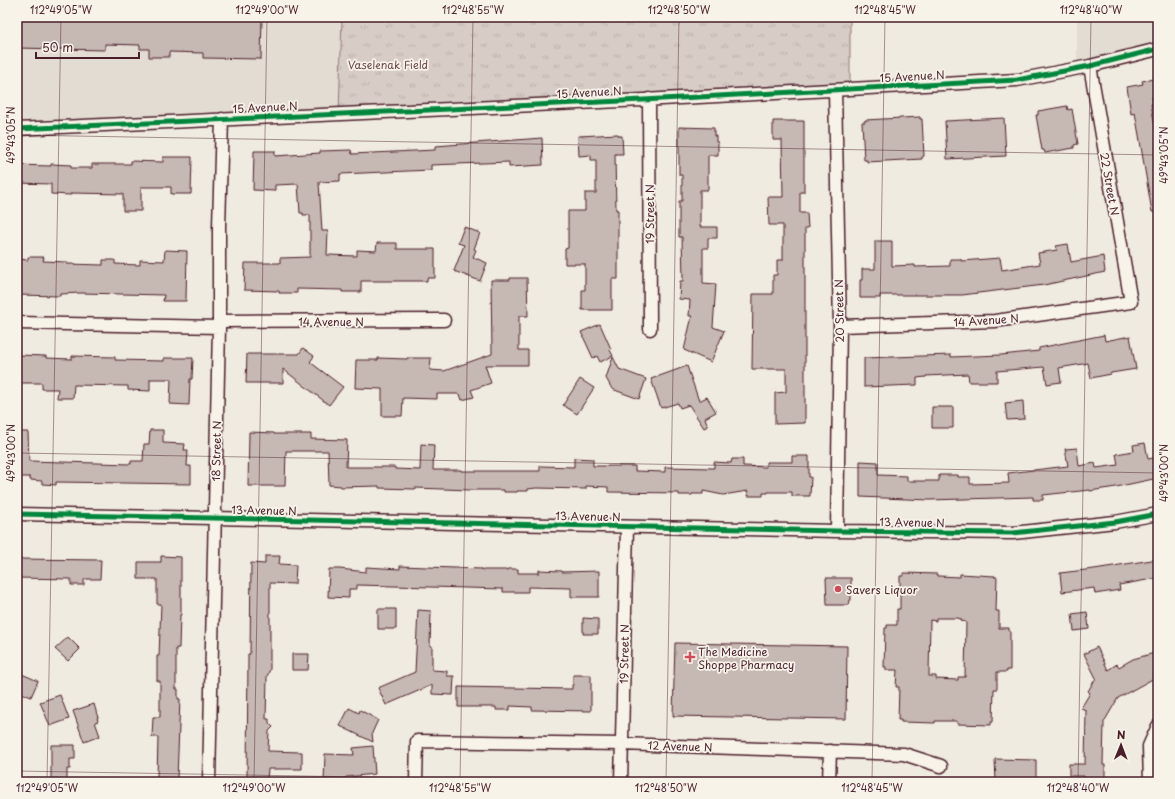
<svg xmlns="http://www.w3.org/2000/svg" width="1175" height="799" viewBox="0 0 1175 799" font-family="'Playpen Sans',sans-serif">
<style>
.built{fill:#e3dcd2}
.park{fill:url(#park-tufts);stroke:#917678}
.building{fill:#c6b8b3;stroke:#4a1f2b;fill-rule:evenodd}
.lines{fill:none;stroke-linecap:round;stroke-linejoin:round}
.minor-casing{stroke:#4a1f2b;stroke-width:15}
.minor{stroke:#f7f3e8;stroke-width:12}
.cycleway-casing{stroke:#f7f3e8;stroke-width:8}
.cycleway{stroke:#00873e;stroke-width:5}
.ticks{fill:none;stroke:#4a1f2b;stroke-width:1;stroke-opacity:0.45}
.poi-dot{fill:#d1495b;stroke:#f7f3e8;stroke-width:1.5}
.labels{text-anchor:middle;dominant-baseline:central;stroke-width:3.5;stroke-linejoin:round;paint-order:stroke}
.park-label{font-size:11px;fill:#6e4a52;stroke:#f7f3e8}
.street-label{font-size:11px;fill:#4a1f2b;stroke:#f7f3e8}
.poi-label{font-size:11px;fill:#4a1f2b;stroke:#f7f3e8;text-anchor:start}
.neatline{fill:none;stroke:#4a1f2b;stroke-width:1.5}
.ticks-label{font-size:10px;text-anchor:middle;fill:#4a1f2b}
</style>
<defs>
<pattern id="park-tufts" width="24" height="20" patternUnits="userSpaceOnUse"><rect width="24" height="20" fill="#d8cdc6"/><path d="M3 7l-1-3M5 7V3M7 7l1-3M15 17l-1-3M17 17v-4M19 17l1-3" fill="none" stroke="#bbb0aa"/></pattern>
</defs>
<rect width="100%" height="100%" fill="#f0ebe0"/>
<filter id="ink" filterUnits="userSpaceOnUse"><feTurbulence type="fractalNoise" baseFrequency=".025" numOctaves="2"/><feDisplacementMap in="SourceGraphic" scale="8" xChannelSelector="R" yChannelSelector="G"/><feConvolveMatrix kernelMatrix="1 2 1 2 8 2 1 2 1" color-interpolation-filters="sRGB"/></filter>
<g filter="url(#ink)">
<!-- built -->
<path class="built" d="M 17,17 L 342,17 L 339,114 L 17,129 Z
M 1077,17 L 1158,17 L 1158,48 L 1077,68 Z"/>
<!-- park -->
<path class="park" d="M 342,17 L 850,17 L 850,89 L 339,114 Z"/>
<!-- building -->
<path class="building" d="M 17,17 L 262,17 L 261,59 L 203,58 L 203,53 L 169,52 L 169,57 L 149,57 L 149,49 L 140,49 L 140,45 L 105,44 L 105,50 L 17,48 Z
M 1154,79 L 1157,97 L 1152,97 L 1153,104 L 1151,104 L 1158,144 L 1158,212 L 1152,212 L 1140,141 L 1135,113 L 1131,114 L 1127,87 L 1143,84 L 1142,81 Z
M 1067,106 L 1068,110 L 1072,109 L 1078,144 L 1074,145 L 1074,148 L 1045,153 L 1044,150 L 1042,150 L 1036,115 L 1038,115 L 1038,111 Z
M 920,117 L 920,119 L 922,119 L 924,156 L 922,157 L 922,159 L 867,162 L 867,160 L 864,160 L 862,122 L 865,122 L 865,120 Z
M 1004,118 L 1006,156 L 947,159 L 945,121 Z
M 773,121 L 804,121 L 804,192 L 800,192 L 800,213 L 807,213 L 808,228 L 805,228 L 805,423 L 775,424 L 775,393 L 786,392 L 786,369 L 752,369 L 753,294 L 773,294 L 773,275 L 777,275 L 777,260 L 783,260 L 783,225 L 769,225 L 768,197 L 783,197 L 782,140 L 773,140 Z
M 679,127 L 714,128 L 714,136 L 716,136 L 716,142 L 718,142 L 718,155 L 708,155 L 708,190 L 700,190 L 700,227 L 717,227 L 717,238 L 708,238 L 708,248 L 703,248 L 703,283 L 716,284 L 713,327 L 724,331 L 711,362 L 684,350 L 692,316 L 689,316 L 690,300 L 679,299 L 680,281 L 683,281 L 682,237 L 679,237 L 679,201 L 682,201 L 682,175 L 679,175 Z
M 618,134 L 619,136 L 622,136 L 623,154 L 615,154 L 616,210 L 618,210 L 618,279 L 612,279 L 612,310 L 582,310 L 582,290 L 585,290 L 585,264 L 565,264 L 565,249 L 568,248 L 568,211 L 585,211 L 585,193 L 596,193 L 596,160 L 591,160 L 591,155 L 579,156 L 578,136 Z
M 542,138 L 543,165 L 509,167 L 509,162 L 431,165 L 431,170 L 340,174 L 340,181 L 319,182 L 322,231 L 328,231 L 327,255 L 357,256 L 357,250 L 376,251 L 377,243 L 397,243 L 397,249 L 435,249 L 435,278 L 427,278 L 427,281 L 361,281 L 361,292 L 342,292 L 342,290 L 297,289 L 297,293 L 279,293 L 279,291 L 244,290 L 245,263 L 280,263 L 280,258 L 310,257 L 310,215 L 303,215 L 303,213 L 300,213 L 298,184 L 275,185 L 275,191 L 253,190 L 254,151 L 275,151 L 275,156 L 320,153 L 320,151 L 351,150 L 352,154 L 435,150 L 435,146 Z
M 163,157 L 192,157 L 191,194 L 171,194 L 171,187 L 141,187 L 141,211 L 123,211 L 123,194 L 71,193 L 71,195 L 51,194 L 51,184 L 17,183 L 17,165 L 51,166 L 51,164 L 71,165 L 71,168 L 92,168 L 92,164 L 131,164 L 131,161 L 163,162 Z
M 464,227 L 480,233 L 474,249 L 476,250 L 473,257 L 487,263 L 480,281 L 454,271 L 464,245 L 458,243 Z
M 875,241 L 892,241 L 892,266 L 915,265 L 915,267 L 950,266 L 950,259 L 961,259 L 961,261 L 1000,258 L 1002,270 L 1040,264 L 1038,253 L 1057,250 L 1056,246 L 1068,244 L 1071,262 L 1103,256 L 1105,272 L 1044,285 L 962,295 L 880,295 L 880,298 L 860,298 L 860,280 L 862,280 L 862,269 L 875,269 Z
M 165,250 L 187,251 L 186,301 L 163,301 L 164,295 L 80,293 L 60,294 L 60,296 L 17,295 L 17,259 L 28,260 L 28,257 L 44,257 L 43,261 L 67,262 L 67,264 L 103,265 L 103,260 L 115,260 L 115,264 L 140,265 L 140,260 L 164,261 Z
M 510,278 L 527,278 L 528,316 L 519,316 L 519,350 L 528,350 L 528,365 L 485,365 L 491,383 L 471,390 L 474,397 L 462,400 L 460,394 L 437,394 L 437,399 L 403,398 L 402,416 L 382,416 L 382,389 L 355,388 L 356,360 L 378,360 L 378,358 L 407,359 L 407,358 L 431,358 L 430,370 L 444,371 L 492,354 L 491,280 L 510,280 Z
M 600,324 L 611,349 L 610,350 L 613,356 L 600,362 L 597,356 L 593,358 L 581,332 Z
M 1104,335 L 1105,341 L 1130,336 L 1136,369 L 1111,373 L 1111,374 L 1091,378 L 1088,363 L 1059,368 L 1061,382 L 1047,384 L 1044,367 L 997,371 L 997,382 L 969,382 L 968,374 L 926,376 L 926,377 L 917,378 L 917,385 L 864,387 L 864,358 L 951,355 L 951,357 L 1001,355 L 1039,351 L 1039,348 Z
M 303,348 L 314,356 L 310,362 L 343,387 L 329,405 L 283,369 L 283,383 L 246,383 L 247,354 L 299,354 Z
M 17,355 L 46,356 L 46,358 L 72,359 L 72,356 L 115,357 L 115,360 L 164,361 L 164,358 L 193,358 L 192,379 L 190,379 L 189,405 L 170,404 L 171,379 L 150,379 L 150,391 L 128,390 L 128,386 L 74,385 L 73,398 L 57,398 L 58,389 L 42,389 L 42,383 L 17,383 Z
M 613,357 L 619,369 L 646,379 L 639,399 L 612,389 L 606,378 Z
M 687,366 L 699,401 L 707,397 L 716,412 L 705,418 L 708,426 L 704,428 L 689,405 L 680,408 L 678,403 L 661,408 L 651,379 Z
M 580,379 L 594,388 L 577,414 L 563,405 Z
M 1023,401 L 1024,419 L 1007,420 L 1005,403 Z
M 932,407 L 953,407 L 953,428 L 932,428 Z
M 150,430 L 163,430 L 163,443 L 185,444 L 184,450 L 188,450 L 187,466 L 191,466 L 191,484 L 56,482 L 56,485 L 42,484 L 42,481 L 30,480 L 30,477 L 17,477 L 17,432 L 28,432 L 29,461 L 131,464 L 131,461 L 143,461 L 144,444 L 149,444 Z
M 249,432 L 274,433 L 274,434 L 311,434 L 311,439 L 347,440 L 346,467 L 395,467 L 395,469 L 420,470 L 421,444 L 434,445 L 433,470 L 461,470 L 461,471 L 540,471 L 540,466 L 574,467 L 574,458 L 593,459 L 593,466 L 635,466 L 635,471 L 665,472 L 665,467 L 714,468 L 714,462 L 731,463 L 732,459 L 743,459 L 743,466 L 766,467 L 766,462 L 792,462 L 792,456 L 809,456 L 809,477 L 811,477 L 810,496 L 792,496 L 792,492 L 768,492 L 768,493 L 763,493 L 763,496 L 748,496 L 748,491 L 723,495 L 703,491 L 703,494 L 692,494 L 692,495 L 679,495 L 679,493 L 608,492 L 608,487 L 586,486 L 586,489 L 536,488 L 528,489 L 528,491 L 517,491 L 517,492 L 504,492 L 504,490 L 470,490 L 415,488 L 415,489 L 379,488 L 379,486 L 341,487 L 341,486 L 329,485 L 328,451 L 286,451 L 285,486 L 248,486 Z
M 1145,443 L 1148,459 L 1158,457 L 1158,478 L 1116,487 L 1090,491 L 1090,490 L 1043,495 L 1043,500 L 1033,500 L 1033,497 L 929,500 L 860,497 L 860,461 L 878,462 L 878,475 L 907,476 L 907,481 L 939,481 L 939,475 L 958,475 L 958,477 L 970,477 L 970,484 L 1009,483 L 1008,473 L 1068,466 L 1065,449 L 1077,448 L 1079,466 L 1095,463 L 1096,468 L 1118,465 L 1116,454 L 1134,451 L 1133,445 Z
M 161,556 L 181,557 L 181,615 L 180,615 L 179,648 L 176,648 L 176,689 L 178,689 L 178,699 L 180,699 L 177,779 L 157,778 L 158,737 L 152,737 L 153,717 L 160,717 L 160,681 L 157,681 L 157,656 L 159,656 L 161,604 L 157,604 L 157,579 L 138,579 L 138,562 L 161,562 Z
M 265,556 L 280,556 L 279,564 L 296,565 L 295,584 L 270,583 L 270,669 L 267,677 L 266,719 L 269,719 L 269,723 L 273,727 L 269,731 L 268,751 L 302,752 L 302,769 L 268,769 L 267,780 L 247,780 L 248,654 L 250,654 L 251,563 L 265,564 Z
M 18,559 L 101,560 L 100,579 L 86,579 L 84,580 L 84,585 L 71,585 L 71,579 L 17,578 L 17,560 Z
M 1158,559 L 1158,578 L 1119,585 L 1120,590 L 1095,594 L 1094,588 L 1062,592 L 1060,573 L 1094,569 Z
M 400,566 L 482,569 L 482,570 L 507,570 L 507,569 L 518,569 L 518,573 L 539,573 L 539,570 L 562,571 L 562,572 L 599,571 L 599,597 L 571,597 L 571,588 L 528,587 L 528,592 L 503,592 L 503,589 L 357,585 L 357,589 L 349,589 L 349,598 L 328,597 L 329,569 L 340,569 L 366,572 L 366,567 L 400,569 Z
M 903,573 L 937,574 L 937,576 L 939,576 L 960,577 L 960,574 L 995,576 L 994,577 L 997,577 L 996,611 L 999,611 L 999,628 L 1009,628 L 1009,631 L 1010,631 L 1010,670 L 1007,670 L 1007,672 L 997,672 L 997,689 L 994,689 L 993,722 L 991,722 L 991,725 L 957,724 L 957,721 L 935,721 L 935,723 L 901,722 L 901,720 L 898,720 L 899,687 L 896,687 L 897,670 L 886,670 L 886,667 L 884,667 L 885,628 L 887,628 L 887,625 L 897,625 L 897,609 L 900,609 L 900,576 L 903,576 ZM 936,618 L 957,618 L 961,619 L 961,621 L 966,622 L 965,677 L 958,677 L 958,680 L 936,679 L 936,676 L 929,676 L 930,620 L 936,621 Z
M 826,578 L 851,578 L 851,600 L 850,600 L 849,605 L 827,605 Z
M 378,609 L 396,609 L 396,629 L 378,629 Z
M 418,610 L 431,611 L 430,646 L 432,646 L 432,670 L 447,671 L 447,676 L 454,676 L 453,695 L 432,694 L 432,685 L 386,705 L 378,688 L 415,672 Z
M 1087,612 L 1089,629 L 1074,631 L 1072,614 Z
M 583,618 L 598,619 L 598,634 L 583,634 Z
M 68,637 L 80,649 L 68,661 L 55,649 Z
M 675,643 L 847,646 L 846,719 L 673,716 Z
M 1097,647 L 1108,670 L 1117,664 L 1119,667 L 1133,659 L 1158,652 L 1158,676 L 1118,698 L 1104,722 L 1103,765 L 1105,765 L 1105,778 L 1103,778 L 1103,782 L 1084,782 L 1084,776 L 1069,776 L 1069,764 L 1085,764 L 1086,710 L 1081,708 L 1090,693 L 1088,691 L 1096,678 L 1084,654 Z
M 292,654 L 309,654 L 308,670 L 292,670 Z
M 17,672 L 38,681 L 31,697 L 17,691 Z
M 573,675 L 591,675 L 591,711 L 532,710 L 532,707 L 510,706 L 510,710 L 496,710 L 496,707 L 458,707 L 458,687 L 572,689 L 572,685 L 573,685 Z
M 60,695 L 69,719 L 50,726 L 40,702 Z
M 94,704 L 98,718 L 97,718 L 98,721 L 95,722 L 100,736 L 84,742 L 73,711 Z
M 349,708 L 359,713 L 360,710 L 378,720 L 372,733 L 373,742 L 340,726 Z
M 51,745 L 75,745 L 75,759 L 70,759 L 70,769 L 67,769 L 67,782 L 51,782 Z
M 373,746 L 375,774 L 346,777 L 346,782 L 324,782 L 325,754 L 354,755 L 353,748 Z
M 995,759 L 1036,760 L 1036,780 L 1013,780 L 1013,782 L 996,782 Z"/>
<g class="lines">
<defs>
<path id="minor" d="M 835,90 L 840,326 L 837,531
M 649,99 L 650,329
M 17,129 L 643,100 L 1017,80 L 1090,66 L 1158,49
M 219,321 L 444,320
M 17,323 L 219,327
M 840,326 L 995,321 L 1131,302 L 1090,66
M 17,514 L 837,531 L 1013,533 L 1115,522 L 1158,514
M 209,782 L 219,327 L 219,227 L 222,119
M 416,782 L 417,741 L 621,744 L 904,754 L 941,766
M 621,782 L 627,527
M 829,782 L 830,751
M 1150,782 L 1149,746 L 1158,726"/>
</defs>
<!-- minor casing -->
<use href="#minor" class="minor-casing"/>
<!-- minor -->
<use href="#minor" class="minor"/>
<defs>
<path id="cycleway" d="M 17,129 L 643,100 L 1017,80 L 1090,66 L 1158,49
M 17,514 L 837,531 L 1013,533 L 1115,522 L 1158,514"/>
</defs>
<!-- cycleway casing -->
<use href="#cycleway" class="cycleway-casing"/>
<!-- cycleway -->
<use href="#cycleway" class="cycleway"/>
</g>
</g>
<!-- ticks -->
<path class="ticks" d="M 17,135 L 1158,155M 17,453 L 1158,473M 17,771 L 649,782M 47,782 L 61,17M 254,782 L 267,17M 460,782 L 473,17M 666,782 L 679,17M 872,782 L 885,17M 1078,782 L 1091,17"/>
<!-- markers -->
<g class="poi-dot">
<circle cx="838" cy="589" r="4"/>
<path d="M688 651h4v4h4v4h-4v4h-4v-4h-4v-4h4z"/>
</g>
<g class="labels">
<!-- park labels -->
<g class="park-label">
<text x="388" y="64">Vaselenak Field</text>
</g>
<!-- street labels -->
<g class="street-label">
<text transform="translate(912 76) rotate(-3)">15 Avenue N</text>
<text transform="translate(589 92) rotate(-3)">15 Avenue N</text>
<text transform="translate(265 107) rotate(-3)">15 Avenue N</text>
<text transform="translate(1110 184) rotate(80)">22 Street N</text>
<text transform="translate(649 214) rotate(-90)">19 Street N</text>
<text transform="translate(839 311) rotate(-91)">20 Street N</text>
<text transform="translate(986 320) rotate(-4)">14 Avenue N</text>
<text x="331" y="321">14 Avenue N</text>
<text transform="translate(216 451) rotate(-89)">18 Street N</text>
<text transform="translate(264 510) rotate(1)">13 Avenue N</text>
<text transform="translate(588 516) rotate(1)">13 Avenue N</text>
<text transform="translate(912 522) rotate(1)">13 Avenue N</text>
<text transform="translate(624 654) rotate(-89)">19 Street N</text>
<text transform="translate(680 746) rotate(2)">12 Avenue N</text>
</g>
<!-- poi labels -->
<g class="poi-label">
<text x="846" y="589">Savers Liquor</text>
<text x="698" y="651">The Medicine<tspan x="698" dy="13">Shoppe Pharmacy</tspan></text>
</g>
</g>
<!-- margin -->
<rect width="1175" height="799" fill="none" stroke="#f7f3e8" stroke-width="44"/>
<!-- north arrow -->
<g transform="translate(1121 745) rotate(1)" stroke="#f7f3e8" stroke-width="3" paint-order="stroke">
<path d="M0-3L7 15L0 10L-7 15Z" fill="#4a1f2b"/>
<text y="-6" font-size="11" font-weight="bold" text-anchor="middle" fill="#4a1f2b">N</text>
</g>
<!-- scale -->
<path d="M36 52v6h103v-6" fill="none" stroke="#4a1f2b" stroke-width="2"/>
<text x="42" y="52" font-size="12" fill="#4a1f2b" stroke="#f7f3e8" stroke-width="3" paint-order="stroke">50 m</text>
<rect x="22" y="22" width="1131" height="755" class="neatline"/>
<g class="ticks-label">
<text x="61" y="14">112°49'05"W</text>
<text x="267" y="14">112°49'00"W</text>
<text x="473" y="14">112°48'55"W</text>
<text x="679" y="14">112°48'50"W</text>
<text x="885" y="14">112°48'45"W</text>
<text x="1091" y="14">112°48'40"W</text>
<text transform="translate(11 135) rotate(-90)" y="4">49°43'05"N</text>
<text transform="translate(1164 155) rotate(-90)" y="4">49°43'05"N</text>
<text transform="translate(11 453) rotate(-90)" y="4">49°43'00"N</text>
<text transform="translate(1164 473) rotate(-90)" y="4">49°43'00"N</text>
<text x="47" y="792">112°49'05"W</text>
<text x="254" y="792">112°49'00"W</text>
<text x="460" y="792">112°48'55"W</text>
<text x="666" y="792">112°48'50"W</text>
<text x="872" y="792">112°48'45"W</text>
<text x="1078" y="792">112°48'40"W</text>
</g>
</svg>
